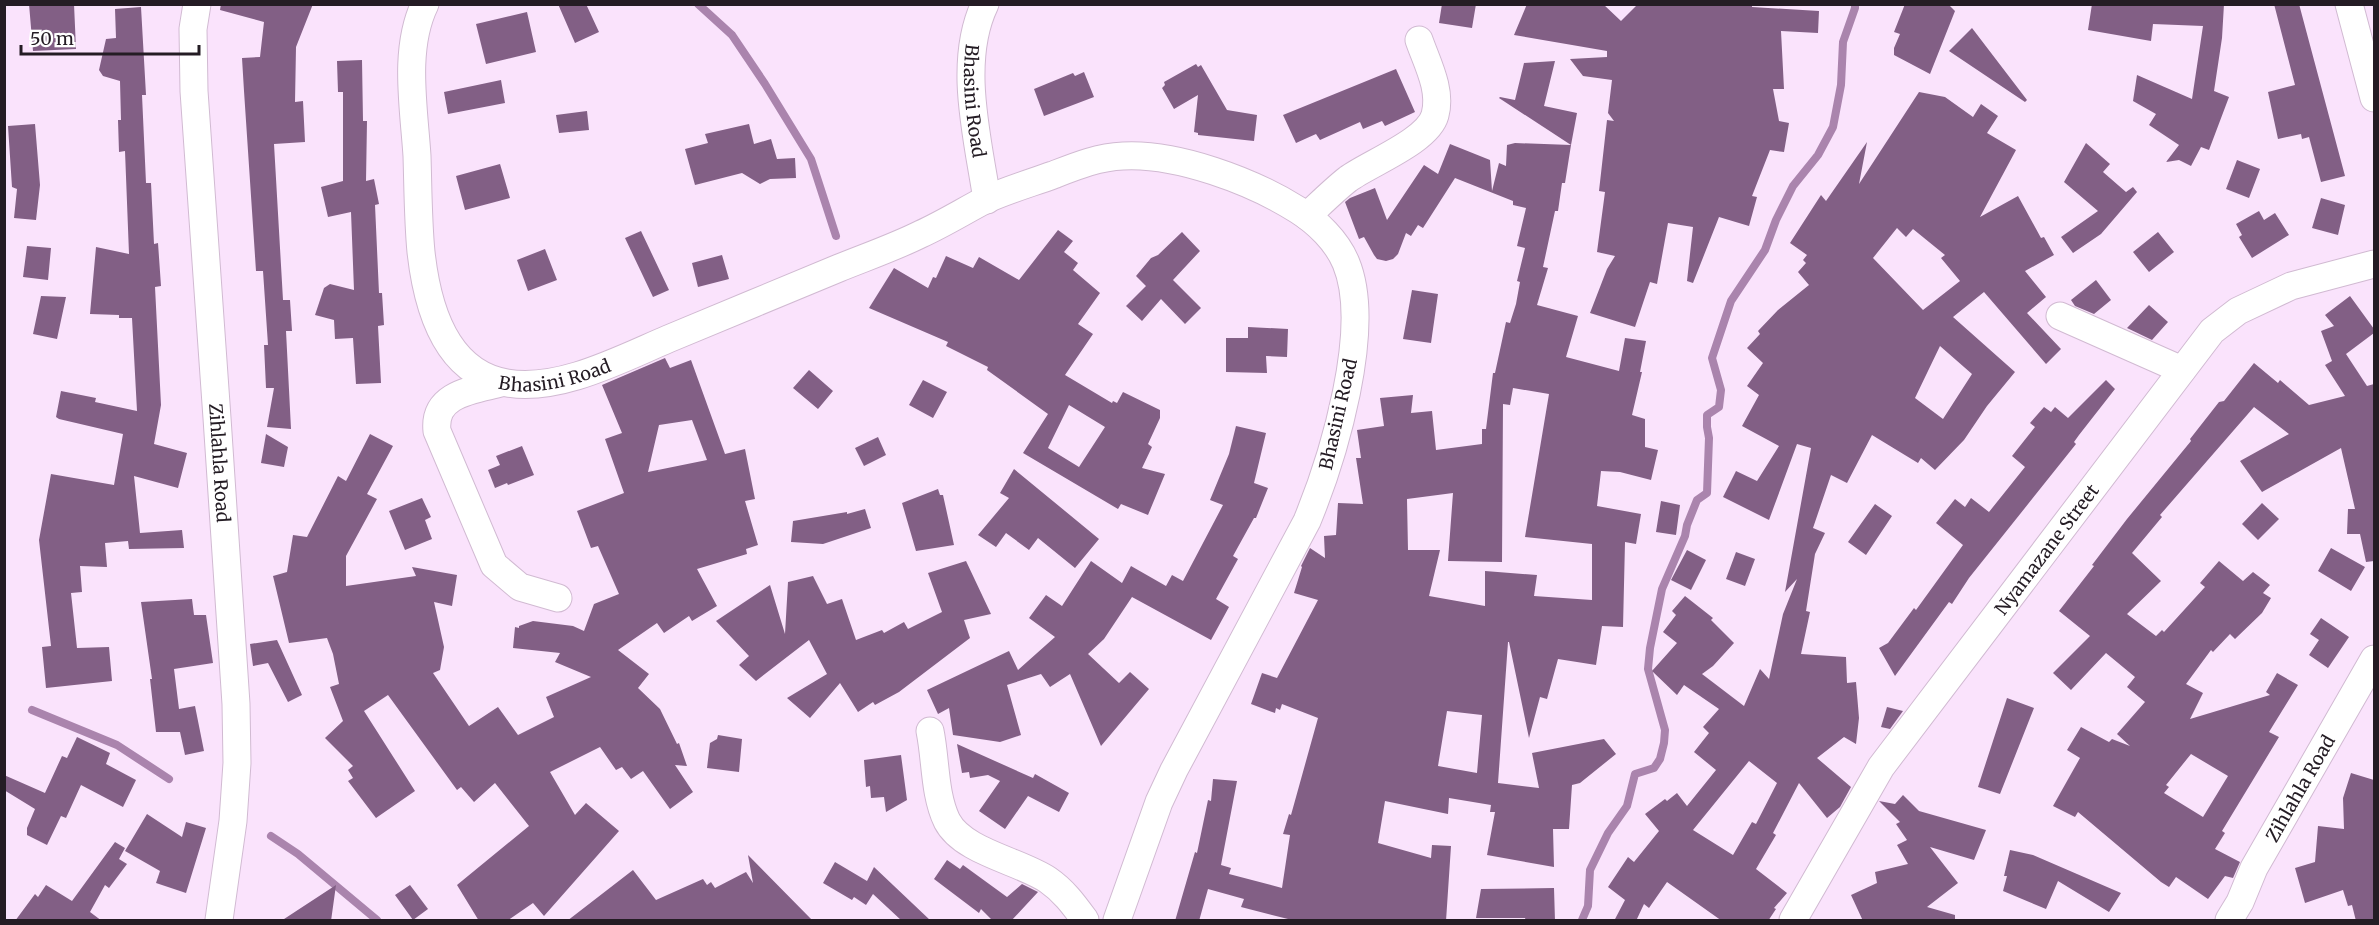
<svg xmlns="http://www.w3.org/2000/svg" width="2379" height="925" viewBox="0 0 2379 925" font-family="Merriweather,serif">
<style>
.lines{fill:none;stroke-linecap:round;stroke-linejoin:round}
.stream{stroke:#aa84ad;stroke-width:8}
.building{fill:#825f85;fill-rule:evenodd}
.street-casing{stroke:#d1bad2;stroke-width:29}
.street{stroke:#fff;stroke-width:27}
.labels{text-anchor:middle;dominant-baseline:central;stroke-width:4.5;stroke-linejoin:round;paint-order:stroke}
.street-label{font-size:18px;fill:#241c24;stroke:#fff}
</style>
<rect width="100%" height="100%" fill="#fae3fc"/>
<g class="lines">
<!-- stream -->
<path class="stream" d="M 698,4 L 732,35 L 765,84 L 811,159 L 836,236
M 32,710 L 117,745 L 169,779
M 271,836 L 298,854 L 377,920
M 1582,920 L 1588,906 L 1590,870 L 1608,833 L 1627,806 L 1635,774 L 1654,768 L 1660,759 L 1664,743 L 1665,730 L 1648,669 L 1650,648 L 1662,589 L 1685,536 L 1687,525 L 1697,500 L 1707,493 L 1709,438 L 1707,427 L 1707,415 L 1719,407 L 1721,390 L 1712,358 L 1731,301 L 1765,250 L 1776,220 L 1793,186 L 1818,155 L 1833,127 L 1841,85 L 1843,42 L 1855,8 L 1855,4"/>
</g>
<!-- building -->
<path class="building" d="M 29,4 L 74,4 L 76,49 L 33,51 Z
M 221,4 L 313,4 L 296,47 L 295,102 L 303,101 L 305,142 L 274,144 L 283,300 L 290,300 L 292,331 L 286,331 L 291,429 L 267,427 L 274,388 L 266,388 L 264,345 L 268,345 L 263,271 L 256,271 L 244,91 L 242,58 L 260,57 L 264,22 L 220,10 Z
M 558,4 L 586,4 L 599,32 L 575,43 Z
M 1442,4 L 1476,4 L 1472,28 L 1439,23 Z
M 1527,4 L 1603,4 L 1621,21 L 1638,4 L 1752,4 L 1752,7 L 1819,11 L 1818,33 L 1781,31 L 1784,89 L 1773,89 L 1779,121 L 1789,123 L 1784,152 L 1770,150 L 1752,196 L 1757,197 L 1749,226 L 1719,217 L 1693,283 L 1687,281 L 1693,227 L 1668,223 L 1657,284 L 1650,282 L 1635,327 L 1590,313 L 1607,269 L 1615,256 L 1597,252 L 1605,192 L 1599,191 L 1607,120 L 1614,121 L 1608,113 L 1612,80 L 1583,76 L 1570,59 L 1607,57 L 1607,51 L 1514,35 Z
M 1905,4 L 1948,4 L 1955,11 L 1930,74 L 1894,55 L 1894,48 L 1900,34 L 1894,32 Z
M 2092,4 L 2224,4 L 2222,38 L 2214,91 L 2229,97 L 2209,150 L 2201,147 L 2191,166 L 2179,160 L 2166,162 L 2179,145 L 2149,125 L 2156,114 L 2133,101 L 2137,75 L 2192,99 L 2203,26 L 2153,24 L 2151,41 L 2088,30 Z
M 2274,4 L 2299,4 L 2345,176 L 2321,182 L 2309,137 L 2302,139 L 2301,134 L 2278,139 L 2268,92 L 2295,85 Z
M 141,7 L 146,95 L 142,95 L 146,183 L 151,183 L 154,244 L 158,243 L 161,286 L 155,287 L 161,405 L 154,444 L 187,453 L 178,488 L 134,476 L 140,533 L 182,530 L 184,548 L 129,549 L 128,541 L 105,543 L 107,567 L 80,566 L 82,592 L 71,593 L 77,648 L 109,647 L 112,681 L 46,688 L 42,647 L 51,646 L 39,540 L 51,474 L 114,485 L 123,434 L 59,419 L 56,417 L 61,391 L 96,398 L 95,402 L 137,411 L 132,318 L 119,318 L 119,315 L 90,314 L 96,247 L 129,254 L 125,151 L 119,152 L 118,120 L 121,120 L 120,81 L 103,76 L 99,70 L 106,39 L 116,38 L 115,9 Z
M 527,12 L 536,52 L 486,64 L 476,24 Z
M 1972,28 L 2027,100 L 2025,102 L 1949,51 Z
M 362,60 L 363,121 L 367,121 L 366,181 L 374,179 L 379,204 L 375,205 L 379,293 L 382,293 L 384,325 L 378,326 L 381,383 L 356,384 L 353,338 L 335,339 L 334,320 L 315,315 L 324,288 L 330,284 L 354,290 L 351,212 L 328,217 L 321,187 L 343,181 L 343,92 L 338,92 L 337,61 Z
M 1555,61 L 1544,106 L 1577,113 L 1571,145 L 1499,98 L 1500,97 L 1515,100 L 1524,63 Z
M 1196,64 L 1198,67 L 1201,65 L 1227,110 L 1257,115 L 1254,141 L 1198,135 L 1198,133 L 1194,132 L 1198,95 L 1174,109 L 1162,88 L 1165,85 L 1164,82 Z
M 1396,69 L 1415,112 L 1385,126 L 1382,121 L 1363,129 L 1360,122 L 1320,140 L 1316,134 L 1296,143 L 1283,115 Z
M 1084,72 L 1094,97 L 1044,116 L 1034,89 L 1073,73 L 1075,76 Z
M 501,80 L 505,103 L 448,114 L 444,92 Z
M 1919,92 L 1945,97 L 1973,117 L 1981,104 L 1998,116 L 1987,133 L 2016,150 L 1980,217 L 2018,196 L 2041,238 L 2044,237 L 2054,255 L 2025,271 L 2046,297 L 2027,313 L 2061,349 L 2046,364 L 1984,292 L 1953,317 L 2015,372 L 1987,406 L 1964,440 L 1935,470 L 1921,458 L 1918,463 L 1872,435 L 1847,483 L 1831,475 L 1813,528 L 1825,533 L 1815,554 L 1806,611 L 1810,612 L 1801,654 L 1846,657 L 1847,683 L 1856,682 L 1859,718 L 1856,744 L 1844,737 L 1817,758 L 1851,787 L 1840,807 L 1827,818 L 1799,783 L 1773,833 L 1776,835 L 1756,869 L 1787,893 L 1774,908 L 1776,909 L 1768,921 L 1722,921 L 1667,882 L 1649,908 L 1644,904 L 1636,921 L 1614,921 L 1625,900 L 1608,887 L 1628,857 L 1634,862 L 1659,831 L 1645,814 L 1665,799 L 1667,801 L 1677,793 L 1687,806 L 1716,770 L 1694,752 L 1709,733 L 1703,727 L 1719,709 L 1684,685 L 1677,695 L 1652,671 L 1677,643 L 1663,632 L 1676,615 L 1672,611 L 1685,596 L 1713,618 L 1711,620 L 1734,643 L 1713,666 L 1702,674 L 1744,706 L 1760,669 L 1769,679 L 1783,614 L 1797,579 L 1785,592 L 1811,448 L 1797,444 L 1769,520 L 1723,497 L 1736,471 L 1757,481 L 1779,446 L 1742,426 L 1759,395 L 1747,386 L 1763,363 L 1747,348 L 1760,334 L 1758,331 L 1778,310 L 1809,285 L 1798,272 L 1806,263 L 1803,260 L 1807,255 L 1790,243 L 1821,195 L 1826,201 L 1867,142 L 1859,184 ZM 1897,228 L 1906,237 L 1913,229 L 1945,255 L 1941,258 L 1960,281 L 1923,310 L 1873,258 ZM 1940,346 L 1972,374 L 1943,419 L 1915,398 ZM 1749,761 L 1777,783 L 1756,824 L 1752,822 L 1733,855 L 1693,830 Z
M 587,111 L 589,130 L 559,133 L 556,115 Z
M 35,124 L 40,185 L 36,220 L 14,218 L 17,189 L 12,187 L 8,126 Z
M 749,124 L 754,144 L 771,139 L 777,159 L 795,158 L 796,178 L 770,179 L 760,184 L 742,173 L 695,185 L 685,149 L 708,143 L 705,134 Z
M 1515,143 L 1571,145 L 1565,183 L 1562,183 L 1558,211 L 1555,211 L 1543,267 L 1548,268 L 1537,305 L 1578,316 L 1566,357 L 1619,371 L 1625,338 L 1646,341 L 1640,372 L 1642,372 L 1632,415 L 1645,419 L 1645,447 L 1658,450 L 1651,480 L 1620,472 L 1601,471 L 1597,506 L 1641,514 L 1636,544 L 1625,542 L 1623,627 L 1602,626 L 1596,665 L 1558,659 L 1547,699 L 1540,697 L 1529,738 L 1509,642 L 1508,642 L 1498,783 L 1539,788 L 1532,753 L 1604,739 L 1616,754 L 1580,783 L 1572,785 L 1569,829 L 1553,829 L 1554,867 L 1487,855 L 1495,812 L 1490,812 L 1491,805 L 1449,798 L 1448,814 L 1385,801 L 1378,843 L 1431,858 L 1432,845 L 1451,846 L 1446,921 L 1296,921 L 1241,907 L 1244,899 L 1208,889 L 1199,921 L 1175,921 L 1195,852 L 1197,853 L 1208,800 L 1211,801 L 1213,779 L 1237,781 L 1221,865 L 1231,868 L 1229,874 L 1282,888 L 1290,835 L 1283,834 L 1289,814 L 1291,815 L 1318,718 L 1282,704 L 1280,710 L 1276,708 L 1275,713 L 1251,704 L 1262,673 L 1277,678 L 1318,600 L 1294,593 L 1302,567 L 1301,566 L 1310,548 L 1325,558 L 1324,536 L 1336,535 L 1338,503 L 1363,504 L 1356,458 L 1361,458 L 1357,430 L 1384,426 L 1380,398 L 1413,395 L 1411,413 L 1432,411 L 1436,450 L 1482,444 L 1482,429 L 1486,429 L 1493,373 L 1495,373 L 1506,322 L 1510,323 L 1516,304 L 1520,282 L 1517,281 L 1525,248 L 1517,246 L 1526,208 L 1513,205 L 1513,201 L 1455,178 L 1423,228 L 1418,225 L 1411,236 L 1406,233 L 1398,254 L 1393,259 L 1386,261 L 1377,259 L 1374,255 L 1364,237 L 1359,239 L 1345,202 L 1350,198 L 1375,188 L 1387,220 L 1424,165 L 1438,174 L 1450,144 L 1490,160 L 1492,191 L 1499,163 L 1506,166 L 1507,145 ZM 1513,388 L 1549,394 L 1525,537 L 1592,544 L 1592,600 L 1534,596 L 1537,575 L 1485,571 L 1485,606 L 1429,596 L 1440,550 L 1408,550 L 1407,499 L 1453,493 L 1448,561 L 1502,562 L 1503,404 L 1510,405 ZM 1447,711 L 1482,715 L 1477,773 L 1438,766 Z
M 2086,143 L 2110,164 L 2103,172 L 2126,192 L 2133,187 L 2137,192 L 2101,234 L 2073,253 L 2061,237 L 2098,211 L 2064,182 Z
M 2237,160 L 2260,169 L 2249,198 L 2226,189 Z
M 500,164 L 510,198 L 465,210 L 456,176 Z
M 2321,198 L 2345,205 L 2338,235 L 2312,228 Z
M 2259,211 L 2264,220 L 2275,213 L 2289,235 L 2252,258 L 2239,237 L 2242,235 L 2236,224 Z
M 1058,230 L 1073,241 L 1064,252 L 1078,263 L 1073,270 L 1100,293 L 1078,324 L 1093,334 L 1065,375 L 1112,403 L 1113,401 L 1117,403 L 1123,392 L 1160,410 L 1160,418 L 1148,444 L 1152,447 L 1142,468 L 1165,474 L 1148,515 L 1121,504 L 1118,509 L 1023,453 L 1048,414 L 987,370 L 988,367 L 946,346 L 948,342 L 869,308 L 894,268 L 928,288 L 933,277 L 936,278 L 946,256 L 973,268 L 979,257 L 1019,280 ZM 1069,405 L 1105,427 L 1079,467 L 1048,448 Z
M 641,231 L 669,290 L 653,297 L 625,238 Z
M 1182,232 L 1200,251 L 1173,280 L 1201,308 L 1185,324 L 1161,299 L 1142,321 L 1126,306 L 1146,286 L 1136,276 L 1151,258 L 1158,255 Z
M 2158,232 L 2174,252 L 2149,272 L 2133,252 Z
M 27,246 L 51,248 L 48,280 L 23,277 Z
M 545,249 L 557,280 L 528,291 L 517,260 Z
M 722,255 L 729,279 L 698,287 L 692,263 Z
M 2096,280 L 2111,300 L 2094,314 L 2075,306 L 2071,300 Z
M 1412,290 L 1438,294 L 1431,343 L 1403,339 Z
M 41,296 L 66,297 L 57,339 L 33,334 Z
M 2350,296 L 2374,329 L 2374,333 L 2346,354 L 2367,386 L 2374,384 L 2374,561 L 2366,562 L 2360,534 L 2347,534 L 2348,509 L 2355,509 L 2341,448 L 2262,492 L 2240,461 L 2289,434 L 2254,407 L 2160,515 L 2162,517 L 2132,553 L 2161,581 L 2127,614 L 2156,636 L 2162,630 L 2164,632 L 2205,587 L 2200,583 L 2219,561 L 2243,581 L 2253,572 L 2270,585 L 2263,593 L 2271,598 L 2262,613 L 2235,639 L 2230,634 L 2213,652 L 2211,650 L 2186,684 L 2203,693 L 2190,719 L 2270,695 L 2266,692 L 2277,673 L 2298,685 L 2269,732 L 2279,737 L 2222,831 L 2225,833 L 2215,849 L 2240,862 L 2233,878 L 2225,876 L 2208,899 L 2176,877 L 2169,887 L 2161,882 L 2078,812 L 2075,817 L 2053,806 L 2080,758 L 2067,750 L 2081,727 L 2109,742 L 2112,739 L 2130,746 L 2117,734 L 2145,702 L 2127,687 L 2135,677 L 2106,653 L 2071,690 L 2053,673 L 2090,636 L 2059,611 L 2094,566 L 2092,565 L 2127,519 L 2191,441 L 2190,439 L 2219,402 L 2224,401 L 2254,363 L 2278,383 L 2280,380 L 2309,405 L 2345,396 L 2325,365 L 2332,361 L 2321,331 L 2334,326 L 2325,315 ZM 2191,754 L 2228,776 L 2203,817 L 2164,793 L 2169,787 L 2166,785 Z
M 2149,305 L 2168,322 L 2152,340 L 2127,328 Z
M 1248,327 L 1288,329 L 1287,357 L 1266,356 L 1267,373 L 1226,372 L 1226,338 L 1248,338 Z
M 665,358 L 670,368 L 691,360 L 725,454 L 745,449 L 755,499 L 745,501 L 758,545 L 746,549 L 747,554 L 697,569 L 717,606 L 692,621 L 689,616 L 664,633 L 657,623 L 618,650 L 649,674 L 638,688 L 660,709 L 677,744 L 679,743 L 687,766 L 675,765 L 693,792 L 670,809 L 643,771 L 631,779 L 622,767 L 616,770 L 600,747 L 550,772 L 575,815 L 586,803 L 619,831 L 544,916 L 533,903 L 507,921 L 479,921 L 457,885 L 529,826 L 495,783 L 474,802 L 461,787 L 457,790 L 388,695 L 364,711 L 415,791 L 376,818 L 348,781 L 353,778 L 348,770 L 353,766 L 325,738 L 343,721 L 330,687 L 339,684 L 333,654 L 327,638 L 289,643 L 273,576 L 287,572 L 293,535 L 307,537 L 338,476 L 346,481 L 370,434 L 393,446 L 367,494 L 377,499 L 346,556 L 346,586 L 416,576 L 412,567 L 457,575 L 452,606 L 434,602 L 444,647 L 440,670 L 433,673 L 469,726 L 498,707 L 518,735 L 554,717 L 546,697 L 591,677 L 555,662 L 560,653 L 513,648 L 515,627 L 519,628 L 519,626 L 533,621 L 573,626 L 584,631 L 594,604 L 619,594 L 598,546 L 591,548 L 577,511 L 624,493 L 605,439 L 622,433 L 602,385 ZM 692,420 L 707,460 L 648,472 L 659,425 Z
M 809,370 L 833,391 L 818,409 L 793,388 Z
M 923,380 L 947,392 L 933,418 L 909,405 Z
M 2106,380 L 2115,389 L 2079,435 L 2074,442 L 2076,444 L 1969,578 L 1952,604 L 1949,602 L 1895,676 L 1879,648 L 1888,643 L 1914,608 L 1916,610 L 1963,545 L 1936,523 L 1955,499 L 1965,507 L 1971,498 L 1989,512 L 2025,467 L 2012,456 L 2035,427 L 2030,423 L 2044,407 L 2051,412 L 2055,407 L 2068,418 Z
M 1236,426 L 1266,433 L 1254,483 L 1268,488 L 1256,518 L 1254,518 L 1233,556 L 1238,559 L 1216,599 L 1229,607 L 1211,640 L 1132,597 L 1104,639 L 1088,654 L 1119,683 L 1130,672 L 1149,689 L 1101,746 L 1070,674 L 1050,687 L 1041,674 L 1007,685 L 1021,735 L 1000,742 L 953,735 L 949,708 L 938,714 L 927,690 L 1009,651 L 1018,670 L 1055,637 L 1029,618 L 1046,595 L 1062,606 L 1091,561 L 1122,583 L 1131,566 L 1166,586 L 1172,575 L 1183,581 L 1223,505 L 1210,500 L 1229,454 Z
M 266,434 L 288,447 L 284,467 L 261,463 Z
M 878,437 L 886,455 L 864,466 L 855,448 Z
M 522,446 L 534,475 L 508,485 L 507,483 L 495,488 L 488,470 L 500,465 L 496,456 Z
M 1014,469 L 1099,539 L 1075,568 L 1038,538 L 1029,550 L 1006,533 L 996,547 L 978,535 L 1009,498 L 1000,493 Z
M 938,489 L 940,495 L 943,495 L 954,545 L 916,551 L 902,503 Z
M 422,498 L 431,517 L 425,520 L 432,539 L 405,550 L 389,511 Z
M 1661,501 L 1680,505 L 1676,535 L 1656,532 Z
M 2262,503 L 2279,519 L 2258,540 L 2242,524 Z
M 1875,504 L 1892,516 L 1866,555 L 1848,542 Z
M 865,509 L 871,528 L 823,544 L 791,542 L 793,521 L 847,512 L 847,514 Z
M 2331,548 L 2365,567 L 2351,591 L 2318,571 Z
M 1687,550 L 1706,560 L 1691,590 L 1671,580 Z
M 1736,552 L 1755,559 L 1745,586 L 1726,579 Z
M 966,561 L 991,614 L 964,620 L 970,638 L 899,692 L 875,705 L 873,702 L 858,712 L 840,683 L 810,718 L 787,698 L 827,674 L 809,640 L 756,681 L 739,665 L 749,656 L 716,621 L 770,585 L 785,634 L 788,582 L 813,576 L 827,604 L 842,599 L 856,640 L 882,630 L 884,633 L 904,622 L 908,629 L 942,612 L 928,573 Z
M 192,599 L 194,615 L 206,615 L 213,663 L 174,669 L 179,709 L 195,706 L 204,751 L 185,755 L 180,732 L 156,732 L 150,679 L 152,679 L 141,602 Z
M 2321,618 L 2349,637 L 2328,668 L 2309,655 L 2319,640 L 2310,634 Z
M 277,640 L 302,695 L 288,702 L 268,663 L 253,666 L 250,644 Z
M 2007,698 L 2034,708 L 2000,794 L 1978,787 Z
M 1887,707 L 1903,711 L 1890,729 L 1881,727 Z
M 718,735 L 742,739 L 739,772 L 707,768 L 710,743 L 717,739 Z
M 77,737 L 110,753 L 106,764 L 136,780 L 123,807 L 81,785 L 66,818 L 61,816 L 47,845 L 27,835 L 27,828 L 35,809 L 4,790 L 4,775 L 45,793 L 62,756 L 67,758 Z
M 957,744 L 1033,778 L 1035,774 L 1069,793 L 1059,812 L 1028,796 L 1005,829 L 979,811 L 1000,781 L 988,775 L 970,778 L 969,772 L 962,773 Z
M 901,755 L 907,800 L 886,812 L 884,797 L 871,798 L 870,786 L 866,787 L 864,760 Z
M 2351,773 L 2374,780 L 2374,921 L 2356,921 L 2352,905 L 2348,906 L 2343,890 L 2305,903 L 2295,868 L 2315,862 L 2318,826 L 2344,829 L 2343,798 Z
M 1903,795 L 1919,811 L 1986,830 L 1974,860 L 1930,847 L 1958,883 L 1927,907 L 1955,915 L 1955,921 L 1863,921 L 1851,895 L 1877,883 L 1875,872 L 1908,864 L 1897,845 L 1907,840 L 1896,824 L 1900,822 L 1879,801 L 1895,804 Z
M 147,814 L 182,837 L 186,822 L 206,828 L 186,893 L 156,883 L 160,871 L 125,851 Z
M 115,842 L 125,848 L 119,859 L 127,864 L 109,888 L 105,885 L 90,912 L 102,921 L 15,921 L 35,894 L 38,897 L 46,885 L 72,901 Z
M 2010,850 L 2033,855 L 2121,893 L 2109,912 L 2058,881 L 2046,909 L 2003,891 L 2007,876 L 2004,876 Z
M 748,855 L 813,921 L 567,921 L 633,870 L 656,900 L 703,879 L 707,885 L 711,882 L 715,888 L 746,872 L 753,883 Z
M 947,860 L 960,869 L 963,865 L 1007,897 L 1022,884 L 1038,892 L 1011,921 L 993,921 L 981,909 L 979,913 L 934,879 Z
M 835,862 L 867,881 L 874,867 L 931,921 L 902,921 L 873,894 L 866,905 L 854,897 L 852,900 L 823,883 Z
M 336,885 L 331,921 L 281,921 Z
M 410,885 L 428,909 L 413,920 L 395,895 Z
M 1554,888 L 1555,921 L 1526,921 L 1525,918 L 1476,918 L 1481,889 Z"/>
<g class="lines">
<defs>
<g id="street">
<path id="s1" d="M 197,4 L 193,29 L 194,91 L 217,418 L 236,704 L 237,763 L 233,821 L 219,920"/>
<path id="s2" d="M 425,4 C 403,49 414,108 417,156 C 418,188 418,221 421,252 C 427,306 445,373 507,383 C 559,392 621,359 668,339 C 725,315 782,292 839,268 C 866,257 895,247 921,234 C 943,224 964,211 985,200 C 1007,190 1031,183 1053,175 C 1076,166 1098,157 1123,156 C 1177,153 1252,181 1298,210 C 1317,222 1337,241 1346,263 C 1373,328 1333,458 1307,521 L 1174,770 L 1159,802 L 1117,920"/>
<path id="s3" d="M 985,4 C 957,62 978,139 987,200"/>
<path d="M 2349,4 L 2374,98"/>
<path d="M 1307,216 C 1320,204 1334,190 1348,179 C 1370,163 1428,141 1435,115 C 1442,90 1427,63 1419,40"/>
<path d="M 2060,316 L 2182,370"/>
<path d="M 501,383 C 474,390 433,393 437,431 L 494,565 L 520,587 L 558,598"/>
<path d="M 930,731 C 936,760 934,794 947,821 C 963,852 1020,861 1048,880 C 1064,891 1074,905 1085,920"/>
<path id="s4" d="M 1793,920 L 1881,767 L 2212,331 L 2238,311 L 2291,286 L 2374,264"/>
<path id="s5" d="M 2229,920 L 2240,902 L 2254,868 L 2374,659"/>
</g>
</defs>
<!-- street casing -->
<use href="#street" class="street-casing"/>
<!-- street -->
<use href="#street" class="street"/>
</g>
<g class="labels">
<!-- street labels -->
<g class="street-label">
<text stroke="none"><textPath href="#s3" startOffset="99">Bhasini Road</textPath></text>
<text stroke="none"><textPath href="#s2" startOffset="468">Bhasini Road</textPath></text>
<text transform="translate(1338 414) rotate(-77)">Bhasini Road</text>
<text stroke="none"><textPath href="#s1" startOffset="460">Zihlahla Road</textPath></text>
<text stroke="none"><textPath href="#s4" startOffset="450">Nyamazane Street</textPath></text>
<text stroke="none"><textPath href="#s5" startOffset="150">Zihlahla Road</textPath></text>
</g>
</g>
<!-- border -->
<rect width="2379" height="925" fill="none" stroke="#241c24" stroke-width="12"/>
<!-- scale -->
<path d="M21 45v9h178v-9" fill="none" stroke="#241c24" stroke-width="3"/>
<text x="30" y="45" font-size="18" fill="#241c24" stroke="#ffffff" stroke-width="4.5" paint-order="stroke">50 m</text>
</svg>
